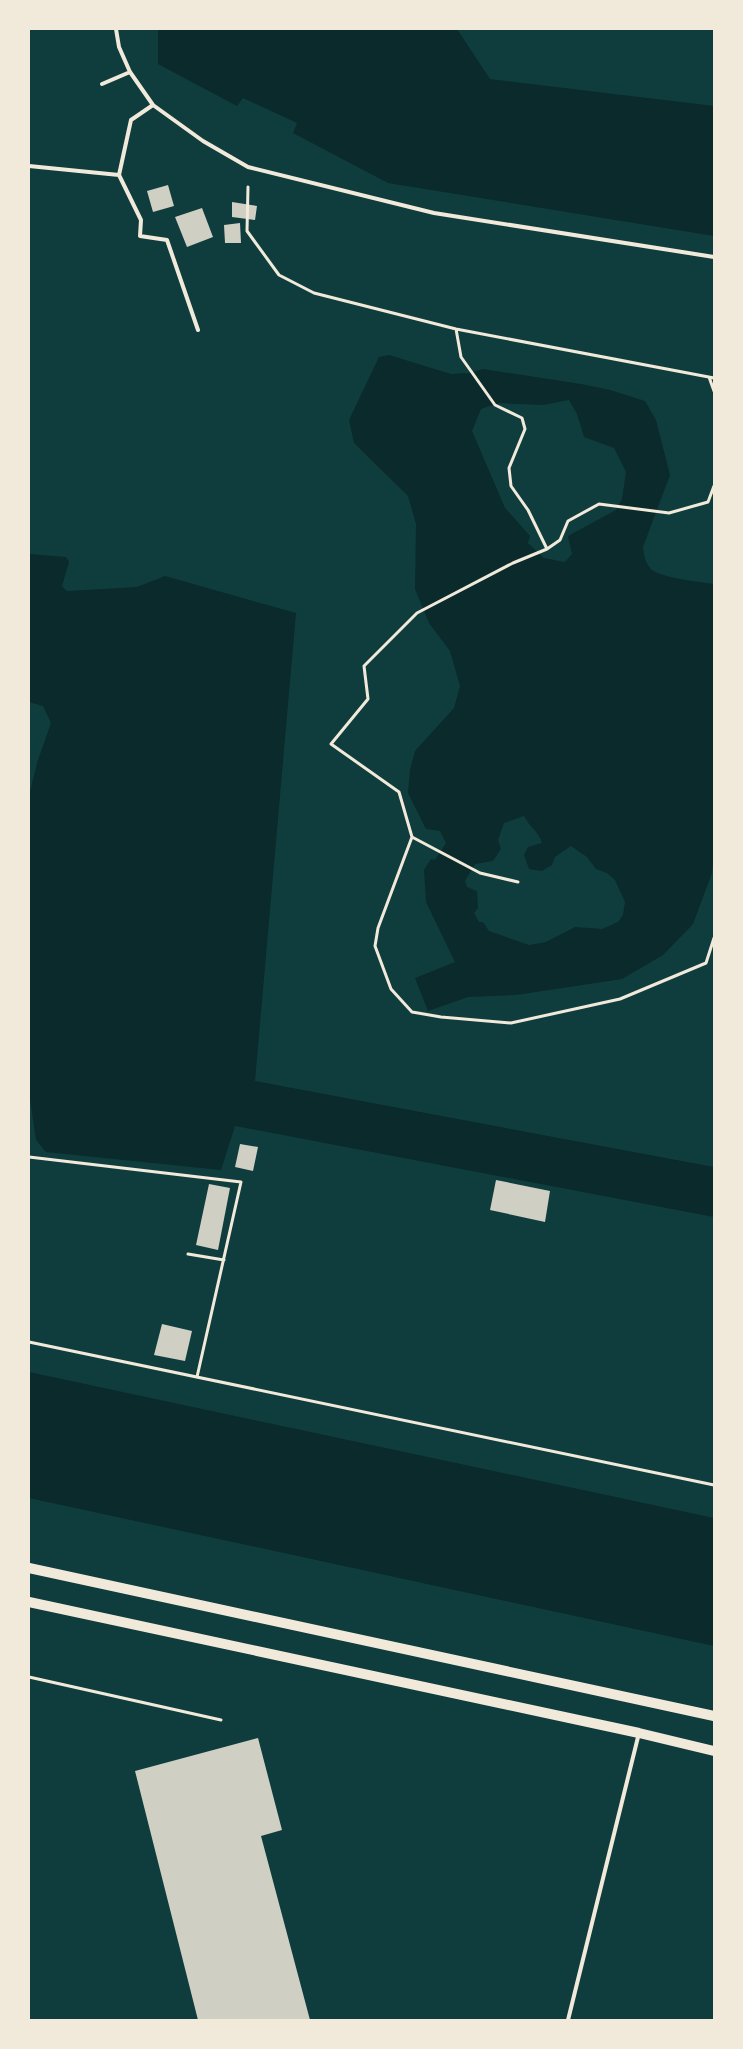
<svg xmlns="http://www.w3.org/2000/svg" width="743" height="2049" viewBox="0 0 743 2049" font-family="Manrope,sans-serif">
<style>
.water{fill:#0a2a2b;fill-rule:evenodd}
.building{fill:#cfcfc3}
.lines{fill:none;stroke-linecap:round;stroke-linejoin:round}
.path{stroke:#f1e9da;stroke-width:3}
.service{stroke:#f1e9da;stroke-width:4}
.secondary{stroke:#f1e9da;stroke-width:10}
</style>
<rect width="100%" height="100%" fill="#0f3d3e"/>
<!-- water -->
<path class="water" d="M 158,29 L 457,29 L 490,79 L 714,106 L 714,236 L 388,183 L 293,133 L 297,123 L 243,98 L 237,106 L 158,64 Z
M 389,355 L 451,374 L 469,373 L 483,369 L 581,384 L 610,390 L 645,401 L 656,420 L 670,475 L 643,547 C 644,556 645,562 651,569 C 660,578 701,582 714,584 L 714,852 L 712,873 L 693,924 L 663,955 L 622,979 L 516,995 L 468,997 L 428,1011 L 415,978 L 455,962 L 426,902 L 424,870 L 431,859 L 435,860 L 446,843 L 440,831 L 426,829 L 408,793 L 410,770 L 415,751 L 454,708 L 460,686 L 450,651 L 429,623 L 415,589 L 416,524 L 408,496 L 354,443 L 349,420 L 379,357 ZM 569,400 L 577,414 L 584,437 L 614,448 L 626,472 L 622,499 L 616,510 L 568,536 L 572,554 L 565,562 L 544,558 L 528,543 L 530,536 L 505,508 L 472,431 L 481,409 L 499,403 L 543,405 ZM 524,816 C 530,828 538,830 542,843 L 528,847 L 524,855 L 529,869 L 542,871 L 552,865 L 555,857 L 571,846 L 587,857 L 596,869 L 607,873 L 615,880 L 625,902 L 623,915 L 618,922 L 602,929 L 575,927 L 546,942 L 529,945 L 489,931 L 483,922 L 479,922 L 474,913 L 478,908 L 477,891 L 467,887 L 465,881 L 475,864 L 493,861 L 501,849 L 498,840 L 504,823 Z
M 29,554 L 66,557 L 69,562 L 62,586 L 67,591 L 137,587 L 165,576 L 296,613 L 255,1081 L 714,1167 L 714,1217 L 235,1126 L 221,1170 L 46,1152 L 36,1140 L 29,1092 L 29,796 L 37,763 L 51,723 L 43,706 L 29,702 Z
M 29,1372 L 714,1518 L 714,1646 L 29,1498 Z"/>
<!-- building -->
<path class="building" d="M 168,185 L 174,206 L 153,212 L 147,191 Z
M 232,202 L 257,206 L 255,220 L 232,217 Z
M 202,208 L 213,237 L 187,247 L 175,217 Z
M 240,223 L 241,243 L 225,243 L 224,225 Z
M 240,1144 L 258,1147 L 253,1171 L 235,1167 Z
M 496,1180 L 550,1191 L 545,1222 L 490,1210 Z
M 209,1184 L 230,1188 L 218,1250 L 196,1245 Z
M 162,1324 L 192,1331 L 185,1361 L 154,1355 Z
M 258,1738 L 282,1830 L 261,1836 L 310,2020 L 198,2020 L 135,1771 Z"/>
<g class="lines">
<!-- path -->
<path class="path" d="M 248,187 L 247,231 L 279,275 L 314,293 L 456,329 L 714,378
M 456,329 L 461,357 L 495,405 L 522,418 L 525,429 L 509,468 L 511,486 L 528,510 L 547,549
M 709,377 L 714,391
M 714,486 L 708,502 L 669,513 L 599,504 L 568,521 L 560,540 L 547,549 L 513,563 L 417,613 L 364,666 L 368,699 L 331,744 L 399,792 L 412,837 L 378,928 L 375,946 L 391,989 L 412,1012 L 441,1017 L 511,1023 L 620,999 L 706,963 L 714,938
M 412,837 L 480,873 L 518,882
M 29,1157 L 241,1182 L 197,1377
M 188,1254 L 224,1260
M 29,1342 L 714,1485
M 29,1677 L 221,1720"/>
<!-- service -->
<path class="service" d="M 116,29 L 119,47 L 130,72 L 153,105 L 203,141 L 248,167 L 434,213 L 714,257
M 102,84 L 130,72
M 29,166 L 119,175 L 141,220 L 140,236 L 167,240 L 198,330
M 119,175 L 131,120 L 153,105
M 568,2020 L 639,1733"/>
<!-- secondary -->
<path class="secondary" d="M 29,1568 L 714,1716
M 29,1602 L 639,1733 L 714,1751"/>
</g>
<!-- border -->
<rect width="743" height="2049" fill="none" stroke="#f1e9da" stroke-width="60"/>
</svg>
